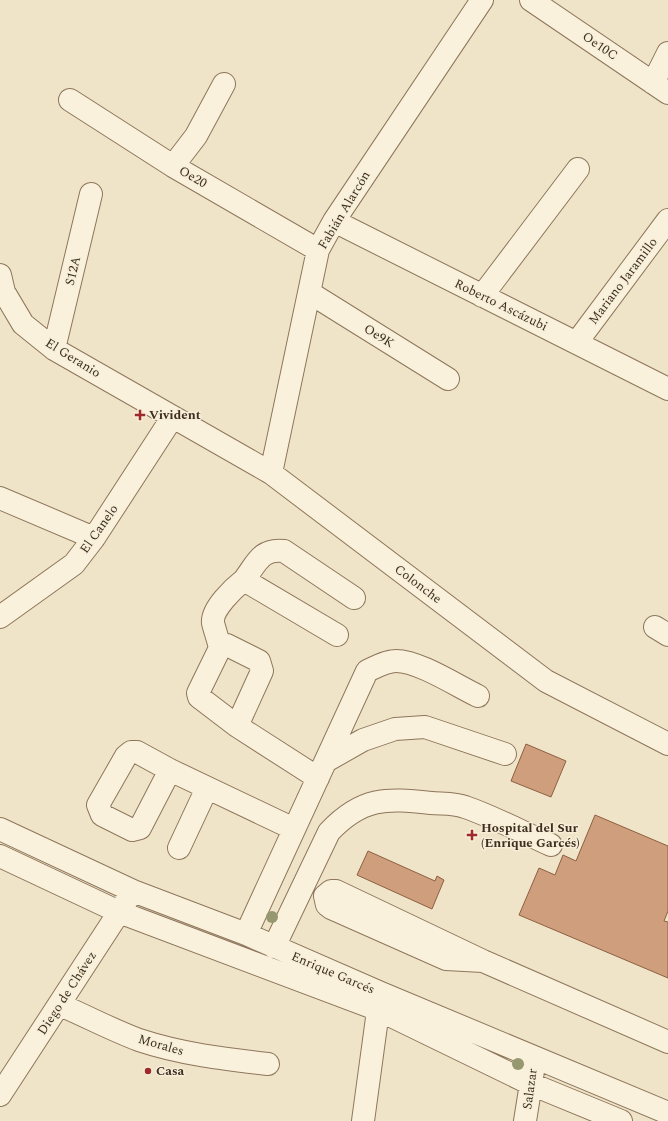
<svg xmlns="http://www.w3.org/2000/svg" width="668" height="1121" viewBox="0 0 668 1121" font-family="Spectral,serif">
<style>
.building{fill:#cf9f7d;stroke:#8d5f41}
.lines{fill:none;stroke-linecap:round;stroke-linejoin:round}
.minor-casing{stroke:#8d765c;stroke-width:24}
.minor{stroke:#faf1dc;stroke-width:22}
.tree{fill:#96986f}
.poi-dot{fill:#9e2a2b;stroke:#f7eed8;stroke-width:1.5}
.labels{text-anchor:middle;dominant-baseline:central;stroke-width:3;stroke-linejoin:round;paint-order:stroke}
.street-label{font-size:13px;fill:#3d2e20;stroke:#f7eed8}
.poi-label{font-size:13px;font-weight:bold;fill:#3d2e20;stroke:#f7eed8;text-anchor:start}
</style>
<rect width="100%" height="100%" fill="#f0e4c8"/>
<!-- building -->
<path class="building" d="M 526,744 L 566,761 L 551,797 L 511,781 Z
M 595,815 L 668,846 L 668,911 L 664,921 L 668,922 L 668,978 L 519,915 L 539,868 L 555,875 L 563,855 L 576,861 Z
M 368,851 L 435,881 L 437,876 L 444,880 L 432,909 L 357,875 Z"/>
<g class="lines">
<defs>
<path id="minor" d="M 531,0 L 668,93
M 653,83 L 668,53
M 70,100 L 173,166 L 318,250
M 173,166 L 196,136 L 224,84
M 334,221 L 668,389
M 0,275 L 4,292 L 23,324 L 54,349 L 271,473 L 546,681 L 668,744
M 310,293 L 448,379
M 482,296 L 578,169
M 577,342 L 668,220
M 54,349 L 91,194
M 271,473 L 318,250 L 334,221 L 482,0
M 0,498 L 94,538
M 244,580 C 257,563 261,548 284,551 L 354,598
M 0,617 L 74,564 L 94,538 L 172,418
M 655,627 L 668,635
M 220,648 C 218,639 215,631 213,623 C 211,609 235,587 244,580 L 337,635
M 237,726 L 262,671 L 259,661 L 227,645 L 220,648 L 198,693 L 199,697 L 237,726 L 318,778
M 326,761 L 363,740 L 395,729 L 425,727 L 505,754
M 170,770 L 140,828 L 132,830 L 102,815 L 98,805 L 126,756 L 131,752 L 137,752 L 170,770 L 294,829
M 0,829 L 133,891 L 246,934 L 381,993 L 668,1113
M 179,848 L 207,788
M 0,856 L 119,912 L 379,1010 L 531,1084 L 621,1121
M 246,934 L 367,671 C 376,667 386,661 396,661 C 419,661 457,686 478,696
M 274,947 L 329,832 C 362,797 386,798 431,803 C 442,804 455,803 465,807 C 494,817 522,832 551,845
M 483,961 L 446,959 L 331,908 L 327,905 L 325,896 L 331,891 L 336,891 L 483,961 L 668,1042
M 60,1005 C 86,1016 112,1030 139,1040 C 181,1054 224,1059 268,1064
M 0,1095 L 127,900
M 363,1121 L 380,996
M 525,1121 L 533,1071"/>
</defs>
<!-- minor casing -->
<use href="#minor" class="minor-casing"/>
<!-- minor -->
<use href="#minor" class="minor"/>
</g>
<!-- trees -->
<g class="tree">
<circle cx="272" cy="917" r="6"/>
<circle cx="518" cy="1064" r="6"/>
</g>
<!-- markers -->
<g class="poi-dot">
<path d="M138 409h4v4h4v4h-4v4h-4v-4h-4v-4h4z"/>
<path d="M470 829h4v4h4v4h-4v4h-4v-4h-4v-4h4z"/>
<circle cx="148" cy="1071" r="4"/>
</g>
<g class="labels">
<!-- street labels -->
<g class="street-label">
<text transform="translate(600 46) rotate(34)">Oe10C</text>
<text transform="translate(193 177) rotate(30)">Oe20</text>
<text transform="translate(344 210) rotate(-59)">Fabián Alarcón</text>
<text transform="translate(73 271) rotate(-76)">S12A</text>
<text transform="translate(623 281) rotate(-53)">Mariano Jaramillo</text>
<text transform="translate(501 305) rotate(26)">Roberto Ascázubi</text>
<text transform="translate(379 336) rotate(32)">Oe9K</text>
<text transform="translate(73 358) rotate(32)">El Geranio</text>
<text transform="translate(99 529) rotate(-55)">El Canelo</text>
<text transform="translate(418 584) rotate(37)">Colonche</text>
<text transform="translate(333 973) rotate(23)">Enrique Garcés</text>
<text transform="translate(67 993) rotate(-57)">Diego de Chávez</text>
<text transform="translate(161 1045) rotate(16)">Morales</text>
<text transform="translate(530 1089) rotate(-82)">Salazar</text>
</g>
<!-- poi labels -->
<g class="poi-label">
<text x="149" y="415">Vivident</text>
<text x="481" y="828">Hospital del Sur<tspan x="481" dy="15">(Enrique Garcés)</tspan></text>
<text x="156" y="1071">Casa</text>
</g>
</g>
</svg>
